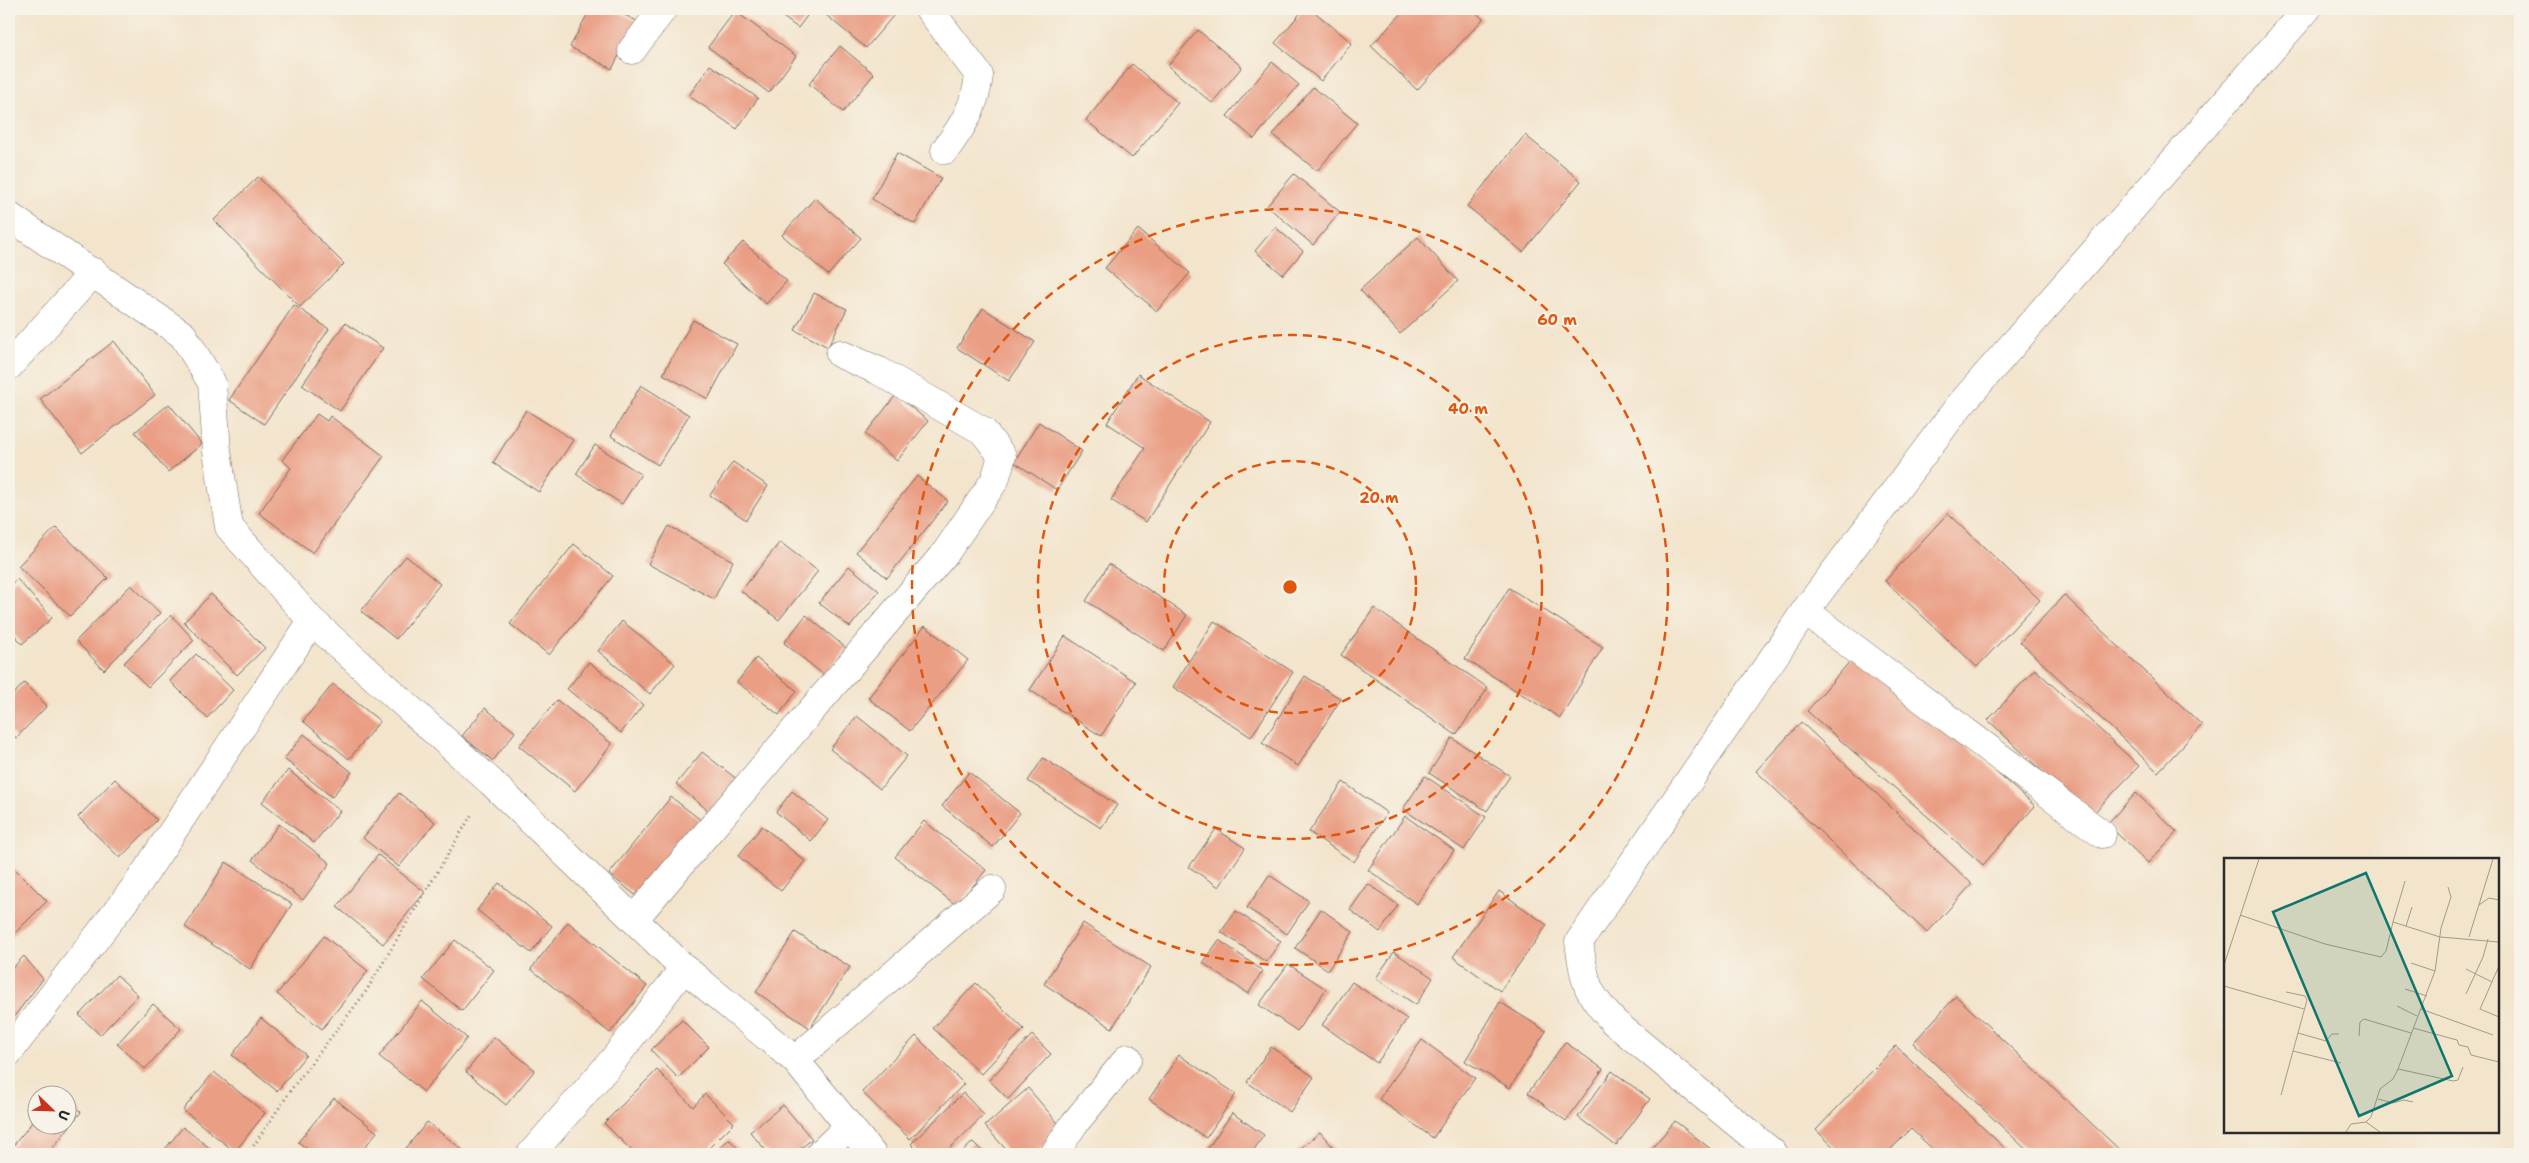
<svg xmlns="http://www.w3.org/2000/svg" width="2529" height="1163" viewBox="0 0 2529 1163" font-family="'Shantell Sans',sans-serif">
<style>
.building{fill:#ea9e84}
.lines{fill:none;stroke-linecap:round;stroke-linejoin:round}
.minor-casing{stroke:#716c63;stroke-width:29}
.path{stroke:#716c63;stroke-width:3;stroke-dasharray:1 4;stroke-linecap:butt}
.minor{stroke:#fff;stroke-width:28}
.ring{fill:none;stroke:#df570e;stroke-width:2.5;stroke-dasharray:9 6}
.inset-road{fill:none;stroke:#a39a8c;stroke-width:1}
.view{fill:#0f766e;fill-opacity:0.15;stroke:#0f766e;stroke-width:2.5}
.inset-edge{fill:none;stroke:#2b2b2b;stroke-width:2.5}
.centre{fill:#df570e;stroke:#f7f3e8;stroke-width:2.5}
.ring-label{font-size:15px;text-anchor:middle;font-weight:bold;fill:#df570e;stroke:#f7f3e8;stroke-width:4;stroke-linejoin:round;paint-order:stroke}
</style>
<rect width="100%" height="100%" fill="#f7f3e8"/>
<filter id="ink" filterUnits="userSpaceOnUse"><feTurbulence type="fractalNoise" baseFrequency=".02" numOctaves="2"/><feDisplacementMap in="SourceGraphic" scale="10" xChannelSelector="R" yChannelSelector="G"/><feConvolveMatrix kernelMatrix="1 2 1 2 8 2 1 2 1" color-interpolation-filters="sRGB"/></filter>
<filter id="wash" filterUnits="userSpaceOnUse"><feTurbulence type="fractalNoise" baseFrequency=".0096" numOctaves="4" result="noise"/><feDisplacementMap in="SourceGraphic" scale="20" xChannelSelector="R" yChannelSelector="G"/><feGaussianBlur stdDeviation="1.12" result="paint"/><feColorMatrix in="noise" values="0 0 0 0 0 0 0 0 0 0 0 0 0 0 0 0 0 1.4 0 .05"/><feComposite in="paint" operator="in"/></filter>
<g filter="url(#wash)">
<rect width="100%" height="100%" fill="#f3e4cc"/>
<g id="blocks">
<!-- building -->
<path class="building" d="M 590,9 L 612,9 L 637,21 L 612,69 L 570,47 Z
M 772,9 L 812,9 L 798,28 Z
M 823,9 L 899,9 L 866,48 L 821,11 Z
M 1304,9 L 1311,9 L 1352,43 L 1321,81 L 1275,43 Z
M 1406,9 L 1472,9 L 1483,19 L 1417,90 L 1371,46 Z
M 735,11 L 796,56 L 769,93 L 708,47 Z
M 1198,30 L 1242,67 L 1212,103 L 1168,66 Z
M 840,46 L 874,74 L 843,112 L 809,84 Z
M 1272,62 L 1299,85 L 1254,139 L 1227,116 Z
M 1132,64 L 1178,103 L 1132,158 L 1086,120 Z
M 710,65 L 758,98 L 737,129 L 689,96 Z
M 1313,87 L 1357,123 L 1317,171 L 1273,135 Z
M 1525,135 L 1581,181 L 1523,252 L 1467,206 Z
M 897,153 L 941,178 L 915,224 L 872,199 Z
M 1294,174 L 1340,212 L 1313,245 L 1267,206 Z
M 258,177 L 344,264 L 300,307 L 214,220 Z
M 815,198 L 861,238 L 828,275 L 782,235 Z
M 1275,227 L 1303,251 L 1283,275 L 1255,251 Z
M 1138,229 L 1190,273 L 1157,311 L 1105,268 Z
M 1418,237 L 1458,281 L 1400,334 L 1360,290 Z
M 743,242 L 787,281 L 766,304 L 722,264 Z
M 814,293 L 847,309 L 828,347 L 795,330 Z
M 294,305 L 329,329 L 264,424 L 229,400 Z
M 983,308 L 1035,342 L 1009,381 L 957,348 Z
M 693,320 L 737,344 L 708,399 L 663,374 Z
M 345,323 L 383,348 L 340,411 L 302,385 Z
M 114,341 L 155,395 L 82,453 L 40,399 Z
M 1138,374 L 1210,422 L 1146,522 L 1111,500 L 1145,448 L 1107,423 Z
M 641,385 L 689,415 L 658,465 L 611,436 Z
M 896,395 L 928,421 L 897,461 L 865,434 Z
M 169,404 L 202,444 L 168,472 L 135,432 Z
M 526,410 L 573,440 L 539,492 L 493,463 Z
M 317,414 L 327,421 L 330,416 L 384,456 L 313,553 L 259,513 L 291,468 L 282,460 Z
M 1039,422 L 1082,451 L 1057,490 L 1014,462 Z
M 595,445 L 641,474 L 622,504 L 576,474 Z
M 733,462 L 768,486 L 746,520 L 710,495 Z
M 917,476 L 948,501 L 887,578 L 856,552 Z
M 1948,513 L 2040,600 L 1977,667 L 1885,581 Z
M 669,526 L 733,561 L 714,599 L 648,564 Z
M 56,527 L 108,578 L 70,616 L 18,566 Z
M 780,542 L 818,571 L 779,620 L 741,591 Z
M 574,544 L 613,576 L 549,655 L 510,624 Z
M 406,556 L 440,584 L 396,639 L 361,611 Z
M 1109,564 L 1187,615 L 1164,651 L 1086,601 Z
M 849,566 L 879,591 L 850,627 L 819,603 Z
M 17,579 L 52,618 L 22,644 L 9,628 L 9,586 Z
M 131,585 L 160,613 L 104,670 L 76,641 Z
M 1509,588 L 1603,647 L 1560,718 L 1465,659 Z
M 211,594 L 265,648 L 237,675 L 184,622 Z
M 2064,595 L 2202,725 L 2158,772 L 2020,642 Z
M 1374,608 L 1488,688 L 1456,735 L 1341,655 Z
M 171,615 L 194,640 L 148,687 L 124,663 Z
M 806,615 L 846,648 L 824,675 L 784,643 Z
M 622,621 L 675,664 L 650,694 L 598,651 Z
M 1214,621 L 1293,672 L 1251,737 L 1173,687 Z
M 925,626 L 968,660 L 910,731 L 868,698 Z
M 1065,636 L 1136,682 L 1101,736 L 1030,690 Z
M 1858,652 L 2035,806 L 1983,865 L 1807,711 Z
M 196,654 L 233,690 L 207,718 L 170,681 Z
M 756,658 L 797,691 L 779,715 L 737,682 Z
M 589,662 L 643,705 L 621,733 L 567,689 Z
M 2035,669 L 2139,766 L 2090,817 L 1988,720 Z
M 1305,676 L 1341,699 L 1298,766 L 1262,743 Z
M 24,683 L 47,706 L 16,738 L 9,730 L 9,699 Z
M 333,684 L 380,721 L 349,759 L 303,721 Z
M 557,700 L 612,744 L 575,791 L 519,746 Z
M 485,708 L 515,732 L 493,761 L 462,736 Z
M 857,716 L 907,756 L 880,789 L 830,749 Z
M 1801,722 L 1972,884 L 1927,933 L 1756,771 Z
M 304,734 L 352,772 L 332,797 L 284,759 Z
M 1452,738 L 1510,776 L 1487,811 L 1429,773 Z
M 702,752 L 738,780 L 711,813 L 676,784 Z
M 1043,758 L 1117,805 L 1101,828 L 1028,781 Z
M 288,770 L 340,811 L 314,843 L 262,802 Z
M 969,772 L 1020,813 L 993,847 L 942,806 Z
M 1425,776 L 1486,817 L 1464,850 L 1403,809 Z
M 115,779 L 157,820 L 120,858 L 78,817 Z
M 1343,782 L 1387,813 L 1354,862 L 1309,832 Z
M 792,791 L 828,820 L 811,841 L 776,812 Z
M 399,793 L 435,822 L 399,867 L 363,838 Z
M 2136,793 L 2177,832 L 2148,863 L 2107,824 Z
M 671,797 L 706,824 L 644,902 L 609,874 Z
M 1405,816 L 1454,850 L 1417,904 L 1368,870 Z
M 924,821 L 986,870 L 957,906 L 895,857 Z
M 279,824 L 330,863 L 303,900 L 252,860 Z
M 762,826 L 805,861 L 781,891 L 738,856 Z
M 1216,829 L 1245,848 L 1219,887 L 1189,867 Z
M 378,855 L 425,892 L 383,944 L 337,907 Z
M 226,862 L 292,904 L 250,969 L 185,927 Z
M 15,869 L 47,901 L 9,939 L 9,876 Z
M 1269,875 L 1309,901 L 1287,934 L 1247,908 Z
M 499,883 L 552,926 L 531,953 L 477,910 Z
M 1368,884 L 1398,905 L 1380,932 L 1350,910 Z
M 1499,891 L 1547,925 L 1500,991 L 1453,957 Z
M 1321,909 L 1353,932 L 1328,970 L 1295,948 Z
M 1236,911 L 1281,941 L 1266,962 L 1221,932 Z
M 568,922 L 647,986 L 610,1033 L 531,969 Z
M 1083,923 L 1151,967 L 1112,1028 L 1044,984 Z
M 795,932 L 850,967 L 810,1028 L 756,992 Z
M 324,936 L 368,971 L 322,1029 L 277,994 Z
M 455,940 L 494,970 L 462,1011 L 423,979 Z
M 1219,940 L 1263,971 L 1248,994 L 1203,963 Z
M 1394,952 L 1433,978 L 1416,1005 L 1376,978 Z
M 24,956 L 43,979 L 9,1023 L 9,972 Z
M 1288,964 L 1326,989 L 1297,1031 L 1259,1005 Z
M 117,975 L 138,995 L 100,1035 L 79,1015 Z
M 1352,982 L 1407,1019 L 1377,1063 L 1322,1025 Z
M 976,983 L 1024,1029 L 981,1074 L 933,1028 Z
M 1956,996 L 2124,1154 L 2031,1154 L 1913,1043 Z
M 422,1001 L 467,1038 L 424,1092 L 379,1056 Z
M 1500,1002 L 1546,1031 L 1510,1088 L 1465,1061 Z
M 153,1004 L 181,1029 L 145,1069 L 117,1044 Z
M 261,1018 L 306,1055 L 277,1091 L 232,1055 Z
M 682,1020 L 709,1047 L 678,1078 L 651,1050 Z
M 1032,1035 L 1051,1054 L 1008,1099 L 989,1080 Z
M 916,1036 L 964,1084 L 910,1139 L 862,1092 Z
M 494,1037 L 535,1070 L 506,1105 L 466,1072 Z
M 1422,1040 L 1475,1078 L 1433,1138 L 1379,1099 Z
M 1565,1042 L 1603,1069 L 1566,1121 L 1528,1093 Z
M 1896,1046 L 2011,1154 L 1938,1154 L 1911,1129 L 1886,1154 L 1841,1154 L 1816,1130 Z
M 1271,1047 L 1314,1077 L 1290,1112 L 1247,1082 Z
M 1179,1055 L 1236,1094 L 1206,1138 L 1149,1099 Z
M 657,1070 L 693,1107 L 705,1094 L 734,1123 L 703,1154 L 635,1154 L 604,1123 Z
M 1612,1071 L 1650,1099 L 1616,1146 L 1578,1117 Z
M 214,1072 L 265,1113 L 235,1152 L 183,1110 Z
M 1028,1088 L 1063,1129 L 1035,1154 L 1010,1154 L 985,1126 Z
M 963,1093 L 984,1115 L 944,1154 L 921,1154 L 911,1144 Z
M 334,1098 L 377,1132 L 359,1154 L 314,1154 L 298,1142 Z
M 68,1101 L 81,1112 L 48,1154 L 9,1154 L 9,1151 L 38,1115 L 38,1126 L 68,1126 Z
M 783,1105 L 812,1139 L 794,1154 L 769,1154 L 750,1132 Z
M 1232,1113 L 1264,1135 L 1251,1154 L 1204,1154 Z
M 1675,1121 L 1717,1154 L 1647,1154 Z
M 427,1122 L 468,1154 L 406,1154 L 403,1152 Z
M 183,1127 L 217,1154 L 161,1154 Z
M 1320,1132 L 1339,1154 L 1294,1154 Z
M 729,1139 L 743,1154 L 713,1154 Z
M 973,1142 L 985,1154 L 960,1154 Z"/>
</g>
</g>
<g filter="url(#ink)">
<use href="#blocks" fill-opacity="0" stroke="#716c63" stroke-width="1"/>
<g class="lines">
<defs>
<path id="minor" d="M 929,9 L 979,75 C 976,105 963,126 945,150
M 632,50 L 663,9
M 9,216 L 183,335 L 212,383 L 217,451 L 229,527 L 312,621 L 491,782 L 684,968 L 795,1060 L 872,1154
M 9,366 L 94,272
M 1805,611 L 2102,834
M 635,918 L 946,552 L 995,480 L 1002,456 L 983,431 L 879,371 L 840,354
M 9,1052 L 139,882 L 312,621
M 795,1060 L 992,889
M 531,1154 L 614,1059 L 684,968
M 820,1154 L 848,1127
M 1054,1154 L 1074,1124 L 1128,1058
M 1774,1154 L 1614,1022 C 1585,991 1585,983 1579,942 L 1805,611 L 1959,406 L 2307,9"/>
</defs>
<!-- minor casing -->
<use href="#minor" class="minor-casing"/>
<!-- path -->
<path class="path" d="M 248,1154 L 293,1087 L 365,993 L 472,814"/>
<!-- minor -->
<use href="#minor" class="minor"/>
</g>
</g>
<!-- distance rings -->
<g class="ring">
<circle cx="1290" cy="587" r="126"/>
<circle cx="1290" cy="587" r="252"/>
<circle cx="1290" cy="587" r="378"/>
</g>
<!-- overview -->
<g transform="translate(2224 858)">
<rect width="275" height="275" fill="#f3e4cc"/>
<path class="inset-road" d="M 255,47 L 265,40 L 275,42M 16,57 L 101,86 L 157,99 L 162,93 L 169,64 L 216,79 L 275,84M 169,64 L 181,23M 182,68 L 188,49M 245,79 L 269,1M 187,105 L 211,113M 0,107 L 35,1M 275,108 L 256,151 L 275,159M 242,111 L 268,124M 0,128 L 80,151M 181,131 L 203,138M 242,136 L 259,99 L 264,81M 173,148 L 193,158M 197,151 L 269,177M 189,170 L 233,182 L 235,187 L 244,189 L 247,197 L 275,204M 74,175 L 102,183 L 108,176 L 115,176M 135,178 L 136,164 L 140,161 L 187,175M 69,193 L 117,205M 174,211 L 229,223 L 234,222 L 239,209M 57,237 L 83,142 L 81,138 L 62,134M 154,241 L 169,245 L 180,242 L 189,244M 142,264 L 156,274M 122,274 L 127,266 L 142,264 L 147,259 L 156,231 L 169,221 L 174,211 L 211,113 L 217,70 L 227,39 L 224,29"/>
<path class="view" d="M 142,15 L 228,218 L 135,258 L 49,54 Z"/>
<rect width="275" height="275" class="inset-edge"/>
</g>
<circle cx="1290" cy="587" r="8" class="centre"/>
<g class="ring-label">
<text x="1557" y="325">60 m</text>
<text x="1468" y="414">40 m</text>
<text x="1379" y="503">20 m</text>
</g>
<!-- margin -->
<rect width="2529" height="1163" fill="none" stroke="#f7f3e8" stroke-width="30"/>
<!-- north arrow -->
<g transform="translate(52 1110) rotate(113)"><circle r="24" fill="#f7f3e8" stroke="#a5a39c"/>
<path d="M0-4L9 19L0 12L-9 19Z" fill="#c8321e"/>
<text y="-8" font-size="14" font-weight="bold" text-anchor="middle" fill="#2b2b2b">U</text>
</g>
</svg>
